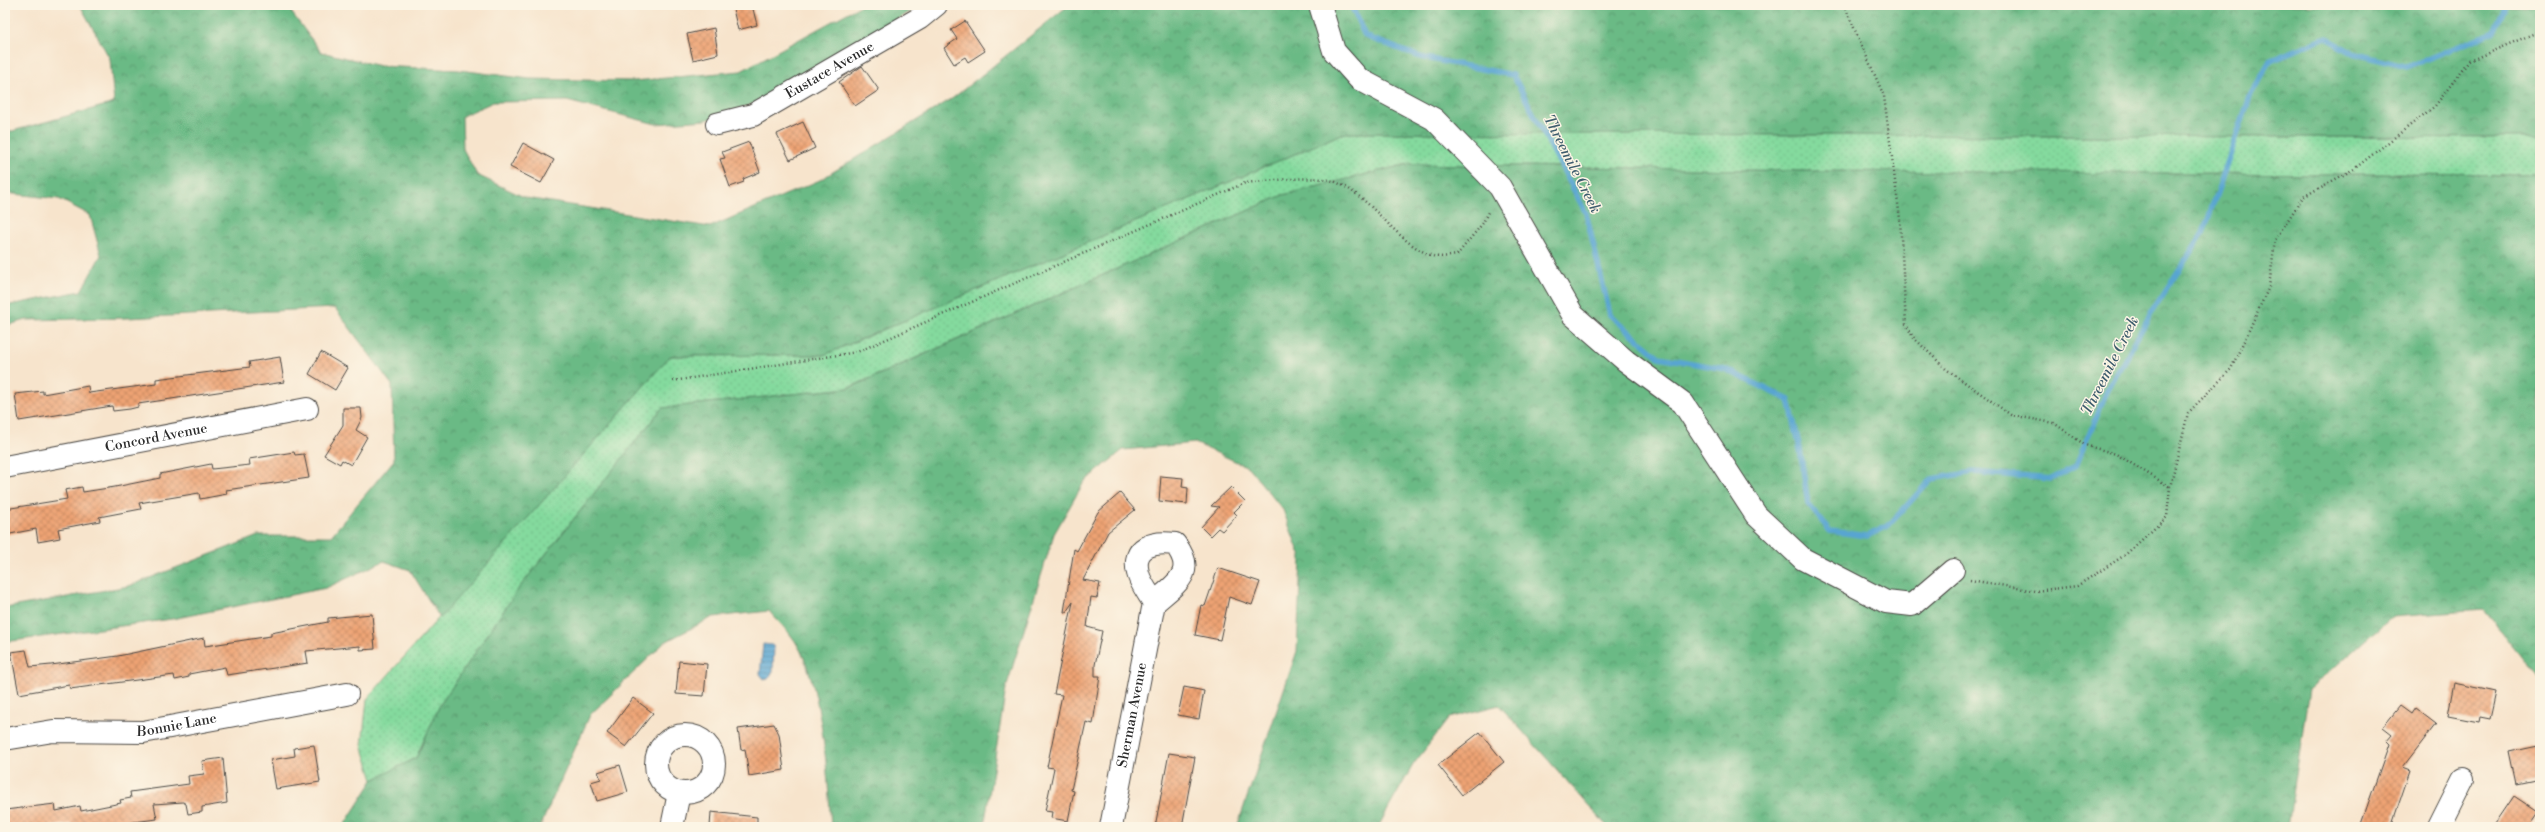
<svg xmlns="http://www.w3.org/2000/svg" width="2545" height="832" viewBox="0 0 2545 832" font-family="'Libre Bodoni',serif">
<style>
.grass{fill:url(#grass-dots);stroke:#588264}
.forest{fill:url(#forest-crowns);stroke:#4b7258}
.water{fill:url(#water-rules);stroke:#42687e}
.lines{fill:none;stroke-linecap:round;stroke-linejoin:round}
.stream{stroke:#58a5d1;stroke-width:5.5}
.building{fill:url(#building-cross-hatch)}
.minor-casing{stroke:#4a4743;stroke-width:24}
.path{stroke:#4a4743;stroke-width:2.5;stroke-dasharray:1 3;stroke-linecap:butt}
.minor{stroke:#fff;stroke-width:22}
.labels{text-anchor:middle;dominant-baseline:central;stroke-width:3;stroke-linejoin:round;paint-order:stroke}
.street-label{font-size:14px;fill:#2b2b2b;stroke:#fcf5e5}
.water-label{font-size:15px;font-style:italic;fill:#3d5c6d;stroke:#fcf5e5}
</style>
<defs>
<pattern id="grass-dots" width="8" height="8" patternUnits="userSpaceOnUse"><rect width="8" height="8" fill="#84da9e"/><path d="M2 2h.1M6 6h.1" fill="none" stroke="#72bb88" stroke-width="1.8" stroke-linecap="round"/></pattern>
<pattern id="forest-crowns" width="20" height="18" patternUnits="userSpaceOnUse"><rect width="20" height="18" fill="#6bba85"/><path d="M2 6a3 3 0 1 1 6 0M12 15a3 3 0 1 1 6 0" fill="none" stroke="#58976d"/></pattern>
<pattern id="water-rules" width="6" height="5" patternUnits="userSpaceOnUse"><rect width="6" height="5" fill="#58a5d1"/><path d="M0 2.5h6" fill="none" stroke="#4987aa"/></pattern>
<pattern id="building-cross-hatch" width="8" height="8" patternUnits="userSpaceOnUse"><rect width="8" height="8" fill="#eea373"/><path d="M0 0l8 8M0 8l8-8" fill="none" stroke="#c1855f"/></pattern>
</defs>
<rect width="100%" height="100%" fill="#fcf5e5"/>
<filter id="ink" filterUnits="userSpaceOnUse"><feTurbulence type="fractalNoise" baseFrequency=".025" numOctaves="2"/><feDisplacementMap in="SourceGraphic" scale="8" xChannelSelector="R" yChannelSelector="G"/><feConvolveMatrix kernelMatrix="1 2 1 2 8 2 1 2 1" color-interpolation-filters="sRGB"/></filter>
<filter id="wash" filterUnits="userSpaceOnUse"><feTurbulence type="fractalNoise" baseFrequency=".012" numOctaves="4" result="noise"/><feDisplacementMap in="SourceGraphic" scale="16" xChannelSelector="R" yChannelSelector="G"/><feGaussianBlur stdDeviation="0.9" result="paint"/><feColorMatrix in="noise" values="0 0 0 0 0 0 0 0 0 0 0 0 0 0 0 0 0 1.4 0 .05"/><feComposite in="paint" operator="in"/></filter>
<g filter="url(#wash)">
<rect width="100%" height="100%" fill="#f7e4cc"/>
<!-- grass -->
<path class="grass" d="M 1344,133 L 2540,138 L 2540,175 L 1800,171 L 1408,164 L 1283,195 L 848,388 L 662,408 L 519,588 L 440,705 L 416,758 L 373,780 L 362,745 L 367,699 L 670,356 L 824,355 Z"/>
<!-- forest -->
<path class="forest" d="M 80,5 L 286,5 L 321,52 L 380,66 L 459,70 L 530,79 L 634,81 L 741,71 L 862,5 L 921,5 L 767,99 L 706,120 L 656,124 L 567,101 L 493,102 L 462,116 L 463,149 L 477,175 L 526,198 L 710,227 L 820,180 L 953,98 L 1069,5 L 2540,5 L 2540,138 L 1344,133 L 824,355 L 670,356 L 440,618 L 410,570 L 384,561 L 326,588 L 172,619 L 5,642 L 5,608 L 129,586 L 258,536 L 331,536 L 394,460 L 392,385 L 335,308 L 127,318 L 26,320 L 5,326 L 5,306 L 81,291 L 101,255 L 90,215 L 59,199 L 5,193 L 5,133 L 114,103 L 110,59 Z
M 1408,164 L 1800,171 L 2540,175 L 2540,679 L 2484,610 L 2391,617 L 2309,690 L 2288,827 L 1608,827 L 1499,705 L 1449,718 L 1413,765 L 1378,827 L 1237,827 L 1297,651 L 1301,557 L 1283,510 L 1248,467 L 1195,443 L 1123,450 L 1084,482 L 1054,534 L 1006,688 L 984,827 L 831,827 C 828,778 822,681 795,641 C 788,630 777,621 769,611 L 713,617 L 665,642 L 590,715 L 540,827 L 343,827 L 373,780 L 416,758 L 440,705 L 519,588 L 662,408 L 849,388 L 1283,195 Z"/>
<!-- water -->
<path class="water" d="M 763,644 L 772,645 L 774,647 L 773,671 L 769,678 L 764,679 L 760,674 Z"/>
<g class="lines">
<!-- stream -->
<path class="stream" d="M 1351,5 L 1365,36 L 1420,57 L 1513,75 L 1586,213 L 1610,315 L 1659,357 L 1725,369 L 1789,400 L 1800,449 L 1808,504 L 1830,531 L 1867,536 L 1888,526 L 1931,479 L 1974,472 L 2051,479 L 2076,465 L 2107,391 L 2151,313 L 2203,233 L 2251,94 L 2271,60 L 2326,38 L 2353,53 L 2407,67 L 2494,32 L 2506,5"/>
</g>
<g id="blocks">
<!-- building -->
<path class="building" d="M 732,5 L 752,5 L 757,25 L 738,30 Z
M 965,21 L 985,51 L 968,62 L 965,57 L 954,64 L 944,48 L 957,39 L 951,30 Z
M 714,28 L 718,54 L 693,60 L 687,34 Z
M 862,66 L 879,90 L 855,106 L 839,82 Z
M 803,122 L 815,148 L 790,160 L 777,134 Z
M 749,142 L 760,172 L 743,179 L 744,182 L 730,187 L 720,159 L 725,158 L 722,152 Z
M 523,143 L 554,160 L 541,183 L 510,167 Z
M 321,352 L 348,368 L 335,390 L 309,374 Z
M 280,357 L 284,382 L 138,404 L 138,407 L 130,409 L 113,411 L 112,406 L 19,421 L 15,394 L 43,391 L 43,394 L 88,386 L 89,393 L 156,384 L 156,379 L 250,367 L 249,362 Z
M 343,408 L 361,408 L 362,418 L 356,430 L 367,437 L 351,465 L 342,460 L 340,464 L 324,455 L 343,425 Z
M 294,452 L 295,455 L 304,454 L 309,478 L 226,490 L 227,494 L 200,499 L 199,493 L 139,503 L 141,509 L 99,517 L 100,521 L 58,529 L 60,538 L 38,542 L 36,529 L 5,535 L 5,509 L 67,499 L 65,490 L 82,487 L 83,492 L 115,487 L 160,478 L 160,474 L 211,464 L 212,469 L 250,465 L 249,459 Z
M 1161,476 L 1183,478 L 1182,487 L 1188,488 L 1187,504 L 1159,501 Z
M 1231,487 L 1245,501 L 1234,512 L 1237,515 L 1222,531 L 1218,528 L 1210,536 L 1201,527 L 1219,507 L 1211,506 Z
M 1120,493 L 1135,510 L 1108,532 L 1083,580 L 1100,583 L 1097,598 L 1091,597 L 1087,627 L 1102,631 L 1095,665 L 1095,676 L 1100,676 L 1093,724 L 1086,722 L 1071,790 L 1074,791 L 1068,821 L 1051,818 L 1052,812 L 1045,811 L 1054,768 L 1047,767 L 1062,695 L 1054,694 L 1073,602 L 1066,612 L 1064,612 L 1074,549 L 1077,551 L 1098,512 Z
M 1218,568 L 1260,582 L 1252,605 L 1229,597 L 1220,640 L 1195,635 L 1201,605 L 1205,606 Z
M 372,614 L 375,649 L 360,650 L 360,646 L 306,651 L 308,663 L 227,675 L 225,667 L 189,674 L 189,677 L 175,680 L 174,675 L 70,689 L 69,685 L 19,694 L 11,652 L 26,650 L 30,667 L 51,665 L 118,656 L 204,638 L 205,646 L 271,636 L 271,633 L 328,622 L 328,618 Z
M 679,661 L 707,664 L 704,696 L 676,694 Z
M 2454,683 L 2496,692 L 2490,719 L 2480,717 L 2479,722 L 2448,716 Z
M 1184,687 L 1204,691 L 1199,719 L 1178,715 Z
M 633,698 L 653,713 L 626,747 L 607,733 Z
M 2400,706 L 2411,714 L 2415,708 L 2436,724 L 2402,768 L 2410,771 L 2391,827 L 2360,827 L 2389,744 L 2386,741 L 2392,734 L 2383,727 Z
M 774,724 L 779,734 L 784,770 L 749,776 L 745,749 L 741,750 L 738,729 Z
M 1480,732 L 1504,762 L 1462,795 L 1438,765 Z
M 314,745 L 320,782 L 276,789 L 271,760 L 295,756 L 294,748 Z
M 2537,745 L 2540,779 L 2516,784 L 2509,751 Z
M 1169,753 L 1195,757 L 1188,794 L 1182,827 L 1155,827 Z
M 223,758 L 227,803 L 202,807 L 202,812 L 188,814 L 186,804 L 183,802 L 154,804 L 157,819 L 94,827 L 73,827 L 72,824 L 44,827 L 5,827 L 5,810 L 55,804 L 56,811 L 80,806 L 81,811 L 121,803 L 120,800 L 131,798 L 130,792 L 189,784 L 188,776 L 204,774 L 202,761 Z
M 620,765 L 628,792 L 597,801 L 591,782 L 601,779 L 598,772 Z
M 2514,796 L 2538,812 L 2528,827 L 2493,827 Z
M 711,812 L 757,817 L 757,827 L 710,827 Z"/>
</g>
</g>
<g filter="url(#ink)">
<use href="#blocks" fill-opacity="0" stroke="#4a4743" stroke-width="1"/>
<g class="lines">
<defs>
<g id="minor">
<path d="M 1320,5 L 1334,51 L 1359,79 L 1434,119 L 1500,187 L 1573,315 L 1626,361 L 1683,403 L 1756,515 L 1803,559 L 1886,602 L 1912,605 L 1953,570"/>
<path id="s1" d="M 717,124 L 753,115 L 920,18 L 936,5"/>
<path id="s2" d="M 5,467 L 307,409"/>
<circle cx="685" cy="764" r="29"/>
<path id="s3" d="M 5,739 L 53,731 L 143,732 L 347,694"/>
<path d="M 672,827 L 679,793"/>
<path id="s4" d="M 1111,827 L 1154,603 C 1175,584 1198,573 1175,544 C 1154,541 1131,546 1138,573 C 1140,583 1149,594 1154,603"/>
<path d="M 2439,827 L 2463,779"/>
</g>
</defs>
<!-- minor casing -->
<use href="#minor" class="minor-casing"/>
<!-- path -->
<path class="path" d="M 1844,5 L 1884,96 L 1900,219 L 1906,324 L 1913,337 L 1946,369 L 2011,415 L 2054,423 L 2085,445 L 2116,454 L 2170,487
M 673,381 L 857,352 L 1245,183 C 1265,181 1316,175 1333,181 C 1373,196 1395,243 1433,256 C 1439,258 1450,256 1457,255 L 1483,223 L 1489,210
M 1970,580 L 2035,591 L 2077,586 L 2125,555 L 2167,517 L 2170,487 L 2188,413 L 2231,369 L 2269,287 L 2275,240 L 2303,197 L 2354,169 L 2435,106 L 2469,61 L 2540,31"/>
<!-- minor -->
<use href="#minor" class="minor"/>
</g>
</g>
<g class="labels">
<!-- street labels -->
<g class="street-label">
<text stroke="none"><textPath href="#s1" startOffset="126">Eustace Avenue</textPath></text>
<text stroke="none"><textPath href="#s2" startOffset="154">Concord Avenue</textPath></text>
<text stroke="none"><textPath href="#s4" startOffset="114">Sherman Avenue</textPath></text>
<text stroke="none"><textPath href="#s3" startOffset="173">Bonnie Lane</textPath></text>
</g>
<!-- water labels -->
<g class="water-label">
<text transform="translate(1572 164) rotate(63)">Threemile Creek</text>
<text transform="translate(2110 366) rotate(-63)">Threemile Creek</text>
</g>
</g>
<!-- margin -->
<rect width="2545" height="832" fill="none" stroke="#fcf5e5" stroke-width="20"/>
</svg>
